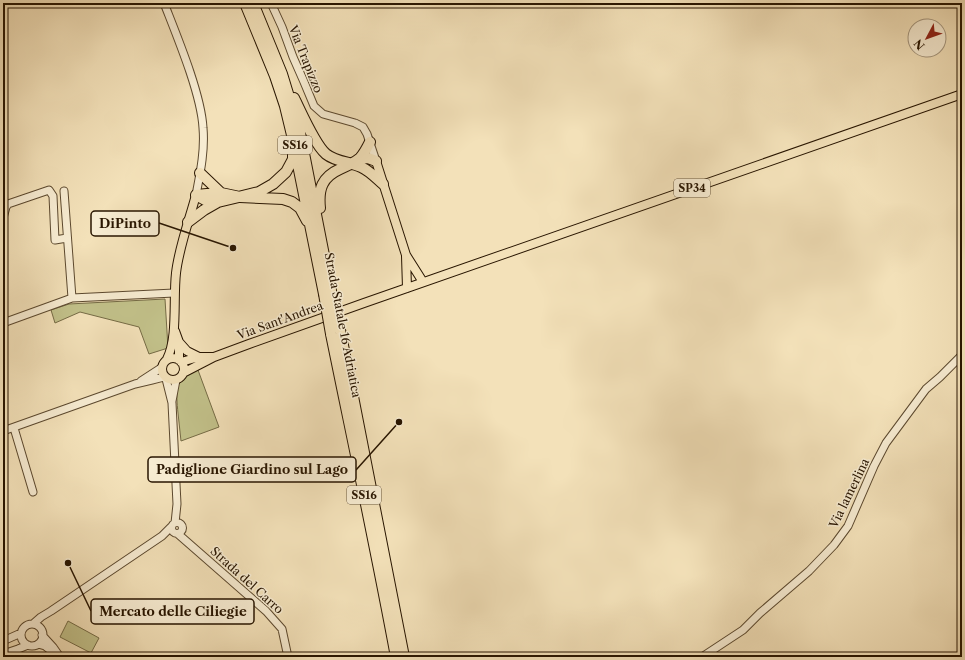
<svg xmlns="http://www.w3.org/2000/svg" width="965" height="660" viewBox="0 0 965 660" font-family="'Libre Caslon Text',serif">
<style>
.green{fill:#c2c18a;stroke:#756b45}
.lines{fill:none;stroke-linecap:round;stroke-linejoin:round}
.minor-casing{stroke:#5b482e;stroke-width:9}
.major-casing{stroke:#281500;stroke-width:10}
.highway-casing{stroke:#281500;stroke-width:12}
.minor{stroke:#f7ecd2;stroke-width:7}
.major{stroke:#f3e1b9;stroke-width:8}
.highway{stroke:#f3e1b9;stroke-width:10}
.highway-bridge-casing{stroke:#281500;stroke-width:12;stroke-linecap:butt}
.highway-bridge{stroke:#f3e1b9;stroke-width:10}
.labels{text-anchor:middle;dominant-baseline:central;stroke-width:3;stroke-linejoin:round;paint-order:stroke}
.shield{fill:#f7ecd2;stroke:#66563f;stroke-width:1}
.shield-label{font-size:11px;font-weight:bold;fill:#281500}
.street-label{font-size:12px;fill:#281500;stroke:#f7ecd2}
.leader{fill:none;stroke:#281500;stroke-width:1.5}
.callout-dot{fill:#281500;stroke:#f7ecd2;stroke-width:1.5}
.callout{fill:#f7ecd2;stroke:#281500;stroke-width:1.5}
.callout-label{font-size:13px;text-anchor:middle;font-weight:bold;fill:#281500}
</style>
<rect width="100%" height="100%" fill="#f3e1b9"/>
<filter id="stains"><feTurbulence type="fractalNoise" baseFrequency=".005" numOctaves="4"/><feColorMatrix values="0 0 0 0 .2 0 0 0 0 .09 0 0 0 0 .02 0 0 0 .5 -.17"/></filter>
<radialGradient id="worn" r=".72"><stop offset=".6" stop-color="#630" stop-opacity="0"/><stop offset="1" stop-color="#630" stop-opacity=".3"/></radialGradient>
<!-- green -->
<path class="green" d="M 165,299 L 168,348 L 149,354 L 139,327 L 80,312 L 55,323 L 51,310 L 69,304 Z
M 198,370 L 219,427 L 181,441 C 180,432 179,422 178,413 C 176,393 174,375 198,370 Z
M 68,621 L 99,638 L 91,653 L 60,637 Z"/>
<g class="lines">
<defs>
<path id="minor" d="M 164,3 C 173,26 182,48 190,72 C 196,90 202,109 203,128 C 205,151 200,174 196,195
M 271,3 L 282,27 L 293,57 L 304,82 L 314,106 L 323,114 L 355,123 L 363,127 L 367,134 L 376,161
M 64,191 L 72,298
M 3,218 L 6,207 L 8,204 L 49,190 L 53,196 L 55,240 L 67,238
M 3,323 L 72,298 L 174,293
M 166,379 L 172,403 L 177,504 L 175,523
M 141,381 L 161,368
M 172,401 L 176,380
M 14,428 L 33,492
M 3,431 L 135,384 L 152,380 L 164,377
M171.5 528a5.5 5.5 0 1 1 11 0a5.5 5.5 0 1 1-11 0Z
M 178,534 L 266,611 L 282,629 L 288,657
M 33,624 L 41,617 L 51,611 L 162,536 L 171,527
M21 635a11 11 0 1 1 22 0a11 11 0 1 1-22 0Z
M 42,635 L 53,647 L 60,657
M 3,641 L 21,633
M 38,644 L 45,646 L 54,653
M 3,654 L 18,649 L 28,645
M 702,657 L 743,630 L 760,613 L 809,571 L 834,545 L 848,526 L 874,466 L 886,443 L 926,389 L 940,377 L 962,355"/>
<path id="major" d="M 376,161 L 406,255 L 423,282
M 406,256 L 407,288
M 175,331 L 179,342 L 179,360
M 179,342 L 187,351 L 199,357
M162 369a11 11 0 1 1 22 0a11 11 0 1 1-22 0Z
M 167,359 C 178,338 173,299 176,273 C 179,247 189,221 196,195
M 181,362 L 199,357 L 213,357
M 183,373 L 214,357 L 249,344 L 364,303 L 962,94"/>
<path id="highway" d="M 245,3 L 275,76 L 285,106 L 292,135 L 324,294
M 253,3 L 282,74 L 300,133 L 331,291
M 294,98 C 301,112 315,145 326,154 C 336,162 350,162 361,167 C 370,171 376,178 383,184
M 359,159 L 368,158 L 376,161
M 200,173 L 221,193
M 196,195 L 207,194 L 221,193 L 240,197 L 283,199 L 292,202 L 300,208 L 307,221
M 196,195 L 207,201 L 218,202 L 259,192 L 273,184 L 286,172 L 293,159 L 293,151
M 320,208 C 318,189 322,177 340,169 C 347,166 354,163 360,158 C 364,154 367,148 370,142
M 188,222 L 204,210 L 218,202
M 340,330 L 404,657
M 331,334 C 353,442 376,549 396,657"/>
</defs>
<!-- minor casing -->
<use href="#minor" class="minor-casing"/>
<!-- major casing -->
<use href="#major" class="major-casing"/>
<!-- highway casing -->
<use href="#highway" class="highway-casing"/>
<!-- minor -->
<use href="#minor" class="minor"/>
<!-- major -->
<use href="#major" class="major"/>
<!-- highway -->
<use href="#highway" class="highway"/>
<defs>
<path id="highway-bridge" d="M 331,291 L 340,330
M 324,294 L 331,334"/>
</defs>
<!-- highway-bridge casing -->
<use href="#highway-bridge" class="highway-bridge-casing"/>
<!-- highway-bridge -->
<use href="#highway-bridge" class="highway-bridge"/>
</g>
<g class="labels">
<!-- shield labels -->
<g class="shield">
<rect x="278" y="136" width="34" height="18" rx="3"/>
<rect x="674" y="179" width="36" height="18" rx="3"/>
<rect x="347" y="486" width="34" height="18" rx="3"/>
</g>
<g class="shield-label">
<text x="295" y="145">SS16</text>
<text x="692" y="188">SP34</text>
<text x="364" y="495">SS16</text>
</g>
<!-- street labels -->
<g class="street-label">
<text transform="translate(306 59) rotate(68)">Via Trapizzo</text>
<text transform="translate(280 320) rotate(-20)">Via Sant'Andrea</text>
<text transform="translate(343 325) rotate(79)">Strada Statale 16 Adriatica</text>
<text transform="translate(849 493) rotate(-64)">Via lamerlina</text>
<text transform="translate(247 580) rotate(42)">Strada del Carro</text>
</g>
</g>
<!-- callouts -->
<path class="leader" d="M233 248L159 223M399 422L356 470M68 563L91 611"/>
<g class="callout-dot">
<circle cx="233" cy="248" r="4"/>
<circle cx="399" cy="422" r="4"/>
<circle cx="68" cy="563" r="4"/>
</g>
<g class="callout">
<rect x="91" y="211" width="68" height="25" rx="4"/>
<rect x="148" y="457" width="208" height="25" rx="4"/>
<rect x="91" y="599" width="163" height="25" rx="4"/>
</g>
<g class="callout-label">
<text x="125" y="228">DiPinto</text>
<text x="252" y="474">Padiglione Giardino sul Lago</text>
<text x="173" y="616">Mercato delle Ciliegie</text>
</g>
<!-- margin -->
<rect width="965" height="660" fill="none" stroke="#f3e1b9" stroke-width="16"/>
<rect x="4" y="4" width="957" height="652" fill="none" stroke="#281500" stroke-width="2"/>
<rect x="8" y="8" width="949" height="644" fill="none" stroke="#281500"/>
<!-- north arrow -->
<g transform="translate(927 38) rotate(229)"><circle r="19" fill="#f7ecd2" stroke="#a4967e"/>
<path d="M0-3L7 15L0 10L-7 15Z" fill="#8f2418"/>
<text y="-6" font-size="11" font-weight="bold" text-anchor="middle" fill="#281500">N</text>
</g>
<rect width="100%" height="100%" filter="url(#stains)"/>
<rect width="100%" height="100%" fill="url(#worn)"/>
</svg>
